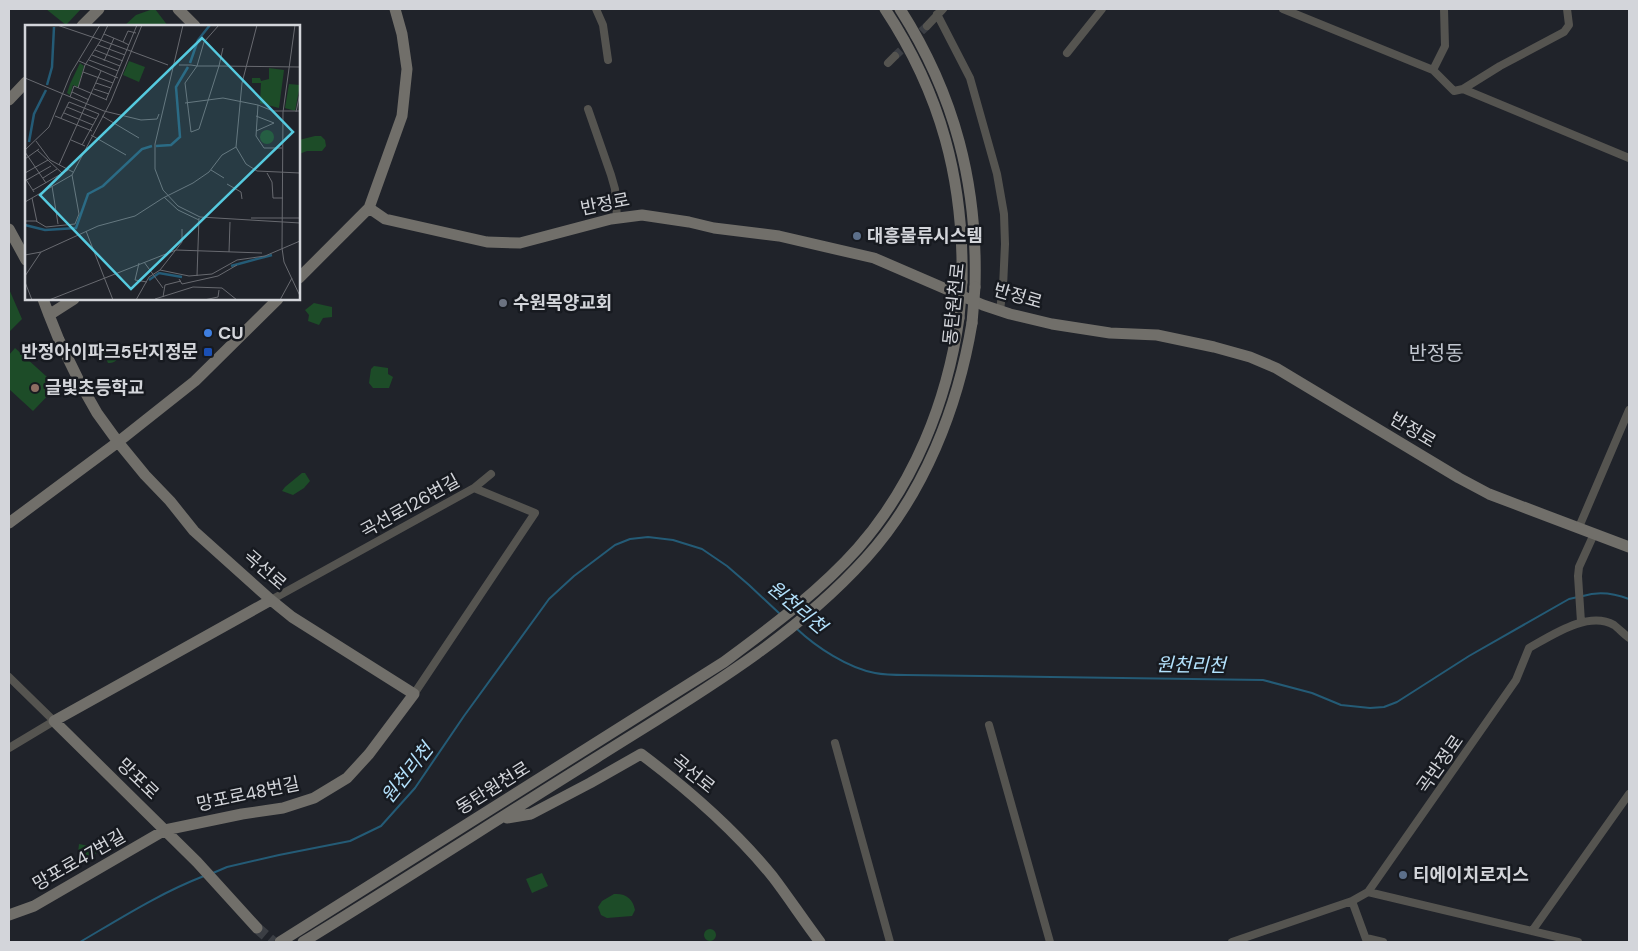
<svg xmlns="http://www.w3.org/2000/svg" width="1638" height="951" viewBox="0 0 1638 951" font-family="'DM Sans','Noto Sans KR',sans-serif">
<style>
.green{fill:#1d4c28}
.lines{fill:none;stroke-linecap:round;stroke-linejoin:round}
.stream{stroke:#245b76;stroke-width:2}
.street-tunnel{stroke:#3b3e44;stroke-width:8;stroke-dasharray:8 4;stroke-linecap:butt}
.secondary-tunnel{stroke:#3b3e44;stroke-width:11;stroke-dasharray:11 5.5;stroke-linecap:butt}
.street{stroke:#555450;stroke-width:8}
.secondary{stroke:#716f6a;stroke-width:11}
.secondary-bridge{stroke:#716f6a;stroke-width:11}
.service-dot{fill:#5c6f8a;stroke:#171a20;stroke-width:2}
.worship-dot{fill:#6b7280;stroke:#171a20;stroke-width:2}
.shop-dot{fill:#3f7fe0;stroke:#171a20;stroke-width:2}
.transit-dot{fill:#1a4fb4;stroke:#171a20;stroke-width:2}
.education-dot{fill:#8d6e63;stroke:#171a20;stroke-width:2}
.labels{text-anchor:middle;dominant-baseline:central;stroke-width:5;stroke-linejoin:round;paint-order:stroke}
.street-label{font-size:18px;fill:#d3d5da;stroke:#171a20}
.poi-label{font-size:18px;font-weight:bold;fill:#d3d5da;stroke:#171a20;text-anchor:start}
.water-label{font-size:19px;font-style:italic;fill:#b3e1fc;stroke:#171a20}
.quarter-label{font-size:20px;fill:#c1c6cf;stroke:#171a20}
.inset-river{fill:none;stroke:#245b76;stroke-width:2.5}
.inset-road{fill:none;stroke:#686a70;stroke-width:1}
.view{fill:#55cadf;fill-opacity:0.15;stroke:#55cadf;stroke-width:2.5}
.inset-edge{fill:none;stroke:#d3d5da;stroke-width:2.5}
</style>
<rect width="100%" height="100%" fill="#20232a"/>
<!-- green -->
<path class="green" d="M 46,9 L 81,9 L 66,25 Z
M 153,9 L 155,9 L 168,26 L 124,26 L 136,15 Z
M 315,136 L 321,136 L 325,140 L 326,146 L 322,151 L 307,151 L 299,154 L 299,140 Z
M 9,289 L 22,319 L 9,332 Z
M 314,303 L 332,307 L 332,317 L 323,318 L 319,325 L 308,321 L 309,315 L 305,310 Z
M 103,345 L 120,348 L 122,350 C 121,357 115,364 108,363 L 101,347 Z
M 15,348 L 57,386 L 33,411 L 9,389 L 9,355 Z
M 374,366 L 388,368 L 388,374 L 393,377 L 389,388 L 373,388 L 369,383 L 371,369 Z
M 302,473 L 305,473 L 310,481 L 304,488 L 293,495 L 282,491 L 285,487 Z
M 79,844 L 94,847 L 98,851 C 93,857 89,861 82,859 L 78,853 Z
M 542,873 L 548,886 L 532,893 L 526,879 Z
M 614,894 C 626,893 633,899 635,910 L 632,916 L 607,918 L 601,915 L 598,907 L 602,901 Z
M704 935a6 6 0 1 1 12 0a6 6 0 1 1-12 0Z"/>
<g class="lines">
<!-- stream -->
<path class="stream" d="M 1583,596 C 1599,591 1613,593 1629,599
M 797,629 C 816,647 848,668 875,673 C 885,675 896,675 906,675 L 1263,680 L 1312,693 L 1341,705 L 1370,708 L 1384,707 L 1397,702 L 1469,656 L 1569,599 L 1578,597
M 213,873 L 227,867 L 279,855 L 350,841 L 381,826 L 415,788 L 464,716 L 549,599 L 574,576 L 615,545 L 630,539 L 648,537 L 673,540 L 702,549 L 727,566 L 749,585 L 780,614
M 80,942 C 121,918 160,893 204,876"/>
<!-- street-tunnel -->
<path class="street-tunnel" d="M 895,56 L 927,26"/>
<!-- secondary-tunnel -->
<path class="secondary-tunnel" d="M 257,928 L 273,942"/>
<!-- street -->
<path class="street" d="M 596,9 L 603,25 L 608,60
M 1283,9 L 1433,70 L 1454,91 L 1463,89 L 1629,158
M 937,14 L 970,78 L 997,174 L 1004,214 L 1005,244 L 1003,287 L 1000,310
M 927,26 L 943,9
M 1067,53 L 1102,9
M 888,63 L 895,56
M 1433,70 L 1445,46 L 1444,9
M 1463,89 L 1500,66 L 1564,32 L 1569,25 L 1567,9
M 588,109 L 611,175 L 615,189 L 617,218
M 474,488 L 491,474
M 1579,527 L 1629,410
M 271,600 L 474,488 L 535,513 L 414,694
M 1581,622 L 1578,576 L 1579,567 L 1594,534
M 9,677 L 54,721 L 9,748
M 989,725 L 1050,942
M 835,743 L 890,942
M 1368,892 L 1516,680 L 1529,648 C 1551,636 1588,610 1614,625 C 1619,629 1624,634 1629,638
M 1352,901 L 1367,942
M 1532,931 L 1629,794
M 1366,938 L 1383,942
M 1232,942 L 1352,901 L 1368,892 L 1578,942"/>
<!-- secondary -->
<path class="secondary" d="M 178,9 L 195,26
M 885,9 C 941,94 964,180 962,282
M 900,9 C 955,95 978,185 975,287
M 82,26 L 99,9
M 9,100 L 26,82
M 369,208 L 385,219 L 487,242 L 520,243 L 611,219 L 642,215 L 689,222 L 714,228 L 779,236 L 874,258 L 983,305 L 1010,314 L 1052,324 L 1110,333 L 1157,335 L 1214,347 L 1250,357 L 1276,368 L 1459,478 L 1489,494 L 1629,547
M 9,229 L 26,260
M 299,278 L 369,208 L 402,116 L 407,69 L 402,34 L 395,9
M 43,299 L 49,315 L 74,299
M 9,523 L 118,442 L 195,381 L 278,299
M 507,818 L 531,814 L 590,783 L 641,754 C 689,790 735,830 773,877 C 789,898 804,921 820,942
M 9,915 L 34,906 L 165,830 L 242,814 L 283,808 L 314,798 L 347,778 L 369,754 L 414,694 L 292,617 L 271,600 L 194,531 L 170,501 L 145,475 L 118,442 L 97,413 L 80,383 L 59,340 L 49,315
M 257,928 L 197,862 L 54,721 L 271,600
M 280,942 L 724,662 C 771,627 819,592 858,548 C 914,484 947,402 959,318
M 303,942 C 401,882 498,819 596,758 C 691,698 790,642 866,558 C 924,494 958,407 972,323"/>
<!-- secondary-bridge -->
<path class="secondary-bridge" d="M 959,318 L 962,282
M 972,323 L 975,287"/>
</g>
<!-- markers -->
<g class="service-dot">
<circle cx="857" cy="236" r="5"/>
<circle cx="1403" cy="875" r="5"/>
</g>
<circle class="worship-dot" cx="503" cy="303" r="5"/>
<circle class="shop-dot" cx="208" cy="333" r="5"/>
<rect class="transit-dot" x="203" y="347" width="10" height="10" rx="2.5"/>
<circle class="education-dot" cx="35" cy="388" r="5"/>
<g class="labels">
<!-- street labels -->
<g class="street-label">
<text transform="translate(605 204) rotate(-11)">반정로</text>
<text transform="translate(1018 296) rotate(16)">반정로</text>
<text transform="translate(954 304) rotate(-84)">동탄원천로</text>
<text transform="translate(1413 430) rotate(31)">반정로</text>
<text transform="translate(410 506) rotate(-29)">곡선로126번길</text>
<text transform="translate(265 570) rotate(41)">곡선로</text>
<text transform="translate(1440 764) rotate(-55)">곡반정로</text>
<text transform="translate(693 774) rotate(39)">곡선로</text>
<text transform="translate(138 779) rotate(44)">망포로</text>
<text transform="translate(493 788) rotate(-32)">동탄원천로</text>
<text transform="translate(248 794) rotate(-12)">망포로48번길</text>
<text transform="translate(79 860) rotate(-30)">망포로47번길</text>
</g>
<!-- poi labels -->
<g class="poi-label">
<text x="867" y="236">대흥물류시스템</text>
<text x="513" y="303">수원목양교회</text>
<text x="218" y="333">CU</text>
<text x="198" y="352" text-anchor="end">반정아이파크5단지정문</text>
<text x="45" y="388">글빛초등학교</text>
<text x="1413" y="875">티에이치로지스</text>
</g>
<!-- water labels -->
<g class="water-label">
<text transform="translate(797 607) rotate(40)">원천리천</text>
<text transform="translate(1191 665) rotate(1)">원천리천</text>
<text transform="translate(407 773) rotate(-52)">원천리천</text>
</g>
<!-- quarter labels -->
<g class="quarter-label">
<text x="1436" y="353">반정동</text>
</g>
</g>
<!-- overview -->
<g transform="translate(25 25)">
<rect width="275" height="275" fill="#20232a"/>
<path d="M 104,36 L 120,42 L 114,57 L 98,50 ZM 55,38 L 59,41 L 53,62 L 48,60 L 45,70 L 42,68 L 45,59 ZM 244,43 L 259,45 L 254,83 L 235,78 L 236,58 L 227,58 L 227,53 L 235,53 L 236,56 L 244,54 ZM 264,59 L 275,60 L 270,86 L 260,83 ZM235 112a7 7 0 1 1 14 0a7 7 0 1 1-14 0Z" fill="#1d4c28"/>
<path class="inset-river" d="M 165,38 L 173,15 L 185,0M 22,60 L 27,42 L 29,2M 4,117 L 9,89 L 21,65M 131,121 L 146,120 L 155,112 L 151,62 L 163,42M 0,200 L 20,205 L 51,203 L 63,169 L 78,161 L 117,124 L 127,121M 206,241 L 247,230M 124,255 L 134,248 L 157,252"/>
<path class="inset-road" d="M 32,0 L 76,15 L 83,0M 158,0 L 130,119 L 130,144 L 138,165 L 153,181 L 175,192 L 275,198M 232,0 L 217,58 L 211,122 L 221,139 L 232,146 L 275,148M 79,9 L 98,17M 73,20 L 100,30M 104,20 L 98,17 L 103,6 L 111,8M 198,23 L 194,41 L 275,42M 70,25 L 98,36M 0,28 L 0,50M 67,30 L 95,41M 64,35 L 93,46M 54,36 L 93,53M 79,36 L 89,13M 154,40 L 166,40 L 172,41 L 194,41 L 174,104 L 166,107 L 160,58 L 172,41 L 179,17 L 194,0M 58,47 L 88,58M 0,53 L 79,86M 71,58 L 86,63M 53,63 L 60,40 L 76,15 L 143,40M 69,64 L 84,69M 47,67 L 64,75M 45,72 L 49,61 L 82,75M 81,75 L 112,0M 160,78 L 198,73 L 233,80M 42,82 L 71,94M 79,86 L 116,95 L 132,94 L 134,89M 258,87 L 270,0M 258,87 L 257,223 L 259,237 L 275,271M 271,87 L 275,68M 39,88 L 68,100M 30,91 L 67,106M 77,91 L 114,113M 36,93 L 44,77 L 74,89 L 57,120M 231,106 L 249,98 L 231,91M 66,110 L 101,130M 46,115 L 60,121M 11,116 L 25,135 L 48,147M 257,123 L 239,123 L 231,111 L 233,80 L 248,86 L 275,86M 0,125 L 24,102 L 46,48 L 75,0M 12,125 L 37,148M 0,127 L 21,158M 0,134 L 14,124M 34,140 L 76,46M 186,145 L 199,153M 0,148 L 23,135M 242,148 L 247,157 L 248,173 L 258,173M 0,153 L 9,167M 18,153 L 32,144M 0,156 L 26,141M 202,159 L 216,167 L 217,174M 27,161 L 33,199M 8,165 L 43,145M 139,172 L 153,185 L 174,195M 7,173 L 12,197M 0,177 L 47,150 L 86,76 L 117,0M 226,193 L 275,193M 0,196 L 11,196 L 21,202 L 50,199 L 54,189 L 47,150M 61,206 L 88,275M 204,227 L 205,197M 0,230 L 16,227 L 73,201 L 110,191 L 138,173 L 168,158 L 184,147 L 197,130 L 211,122M 119,237 L 138,263M 114,238 L 110,255 L 122,257M 135,245 L 157,217 L 157,204M 0,251 L 16,227M 172,251 L 174,193M 154,254 L 157,259 L 193,251 L 212,240M 0,257 L 7,275M 138,272 L 140,260 L 156,256M 130,274 L 168,262 L 197,263 L 212,275M 24,275 L 151,225 L 237,228M 111,275 L 124,252 L 135,245 L 164,251 L 187,249 L 212,235 L 240,231 L 275,216M 179,275 L 193,272 L 194,265M 255,275 L 267,253"/>
<path class="view" d="M 177,13 L 268,107 L 106,264 L 15,170 Z"/>
<rect width="275" height="275" class="inset-edge"/>
</g>
<!-- border -->
<rect width="1638" height="951" fill="none" stroke="#d3d5da" stroke-width="20"/>
</svg>
